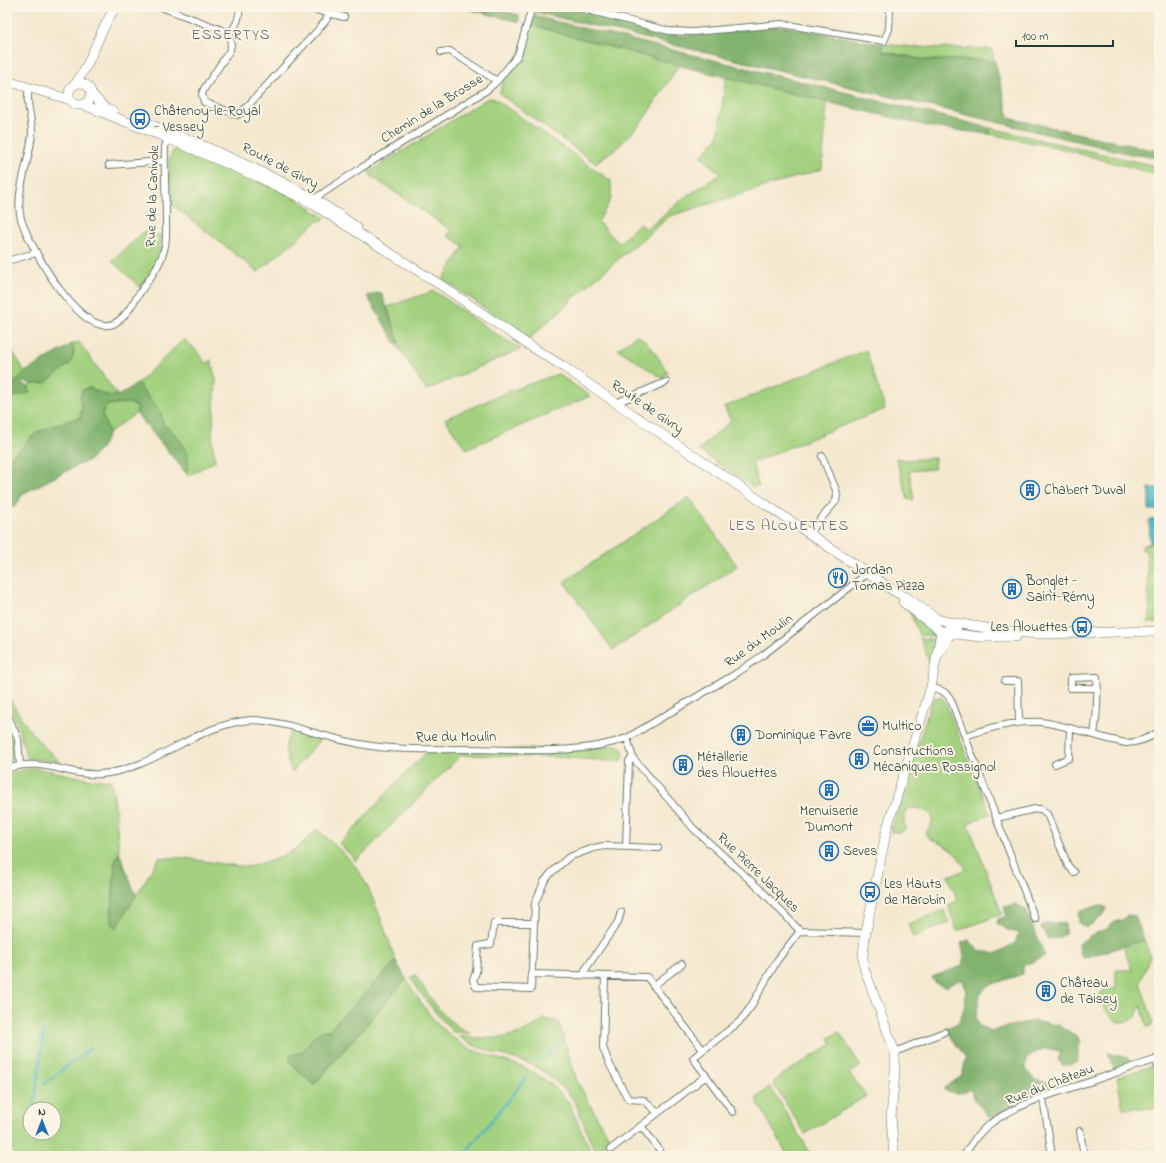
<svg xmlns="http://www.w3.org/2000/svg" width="1166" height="1163" viewBox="0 0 1166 1163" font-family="'Indie Flower',sans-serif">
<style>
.green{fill:#a3d17f;stroke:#61875a;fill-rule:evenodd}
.forest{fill:#82b36e;stroke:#507851}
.water{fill:#47b4c3;stroke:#33787c}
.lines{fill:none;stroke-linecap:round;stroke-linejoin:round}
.stream{stroke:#47b4c3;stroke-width:2}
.street-casing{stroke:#6a796a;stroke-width:8}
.secondary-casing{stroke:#6a796a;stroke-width:10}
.street{stroke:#fff;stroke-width:6}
.secondary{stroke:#fff;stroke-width:9}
.labels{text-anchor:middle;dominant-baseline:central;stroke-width:4;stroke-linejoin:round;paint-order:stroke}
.street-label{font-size:14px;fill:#1f3d34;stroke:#fcf5e5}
.poi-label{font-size:14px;fill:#1f3d34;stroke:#fcf5e5;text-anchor:start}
.neighbourhood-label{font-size:15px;letter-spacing:1px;fill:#586271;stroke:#fcf5e5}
</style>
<rect width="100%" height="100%" fill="#fcf5e5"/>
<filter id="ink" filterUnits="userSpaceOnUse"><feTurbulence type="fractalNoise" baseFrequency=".025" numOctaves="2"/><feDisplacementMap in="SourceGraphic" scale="8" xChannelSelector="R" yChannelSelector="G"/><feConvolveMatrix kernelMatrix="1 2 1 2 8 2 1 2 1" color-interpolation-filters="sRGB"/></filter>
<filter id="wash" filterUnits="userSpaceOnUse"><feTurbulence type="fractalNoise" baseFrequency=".012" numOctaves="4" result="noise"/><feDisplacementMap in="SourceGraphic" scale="16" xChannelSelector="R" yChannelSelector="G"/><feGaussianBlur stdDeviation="0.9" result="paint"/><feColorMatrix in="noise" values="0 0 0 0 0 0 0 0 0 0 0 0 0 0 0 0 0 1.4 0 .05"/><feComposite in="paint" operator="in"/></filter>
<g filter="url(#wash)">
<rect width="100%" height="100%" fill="#f4e8cf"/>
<!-- green -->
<path class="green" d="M 530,25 L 679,65 L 642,122 L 619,146 L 595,163 L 500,94 L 501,87 L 504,81 L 503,79 C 516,62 524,45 530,25 Z
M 882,44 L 914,47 L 991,49 L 995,62 L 982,60 L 925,60 L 883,51 Z
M 726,77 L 827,102 L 822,169 L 670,216 L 596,278 L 529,339 L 443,279 L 464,246 L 448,236 L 451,230 L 371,176 L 369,172 L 488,98 L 495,99 L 611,181 L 611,199 L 598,222 L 619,243 L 639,224 L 647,229 L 684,198 L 721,174 L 701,156 L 718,137 Z
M 990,128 L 1159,167 L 1159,175 L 1055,147 L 990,134 Z
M 183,148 L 291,195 L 325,218 L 321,221 L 319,220 L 258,272 L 179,210 L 171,204 L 169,200 L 169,159 L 173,151 Z
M 145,231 L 156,235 L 162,235 L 159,256 L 154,267 L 140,287 L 112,261 Z
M 434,291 L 496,334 L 521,349 L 426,390 L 397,345 L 399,343 L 387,307 Z
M 637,335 C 651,344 659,359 668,373 L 664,375 L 665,380 L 618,349 Z
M 184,339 L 195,349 L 206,364 L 211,360 L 216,380 L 212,440 L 215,461 L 188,476 L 186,473 L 188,465 L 163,425 L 147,395 L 141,389 L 138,383 Z
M 7,342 L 25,372 L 7,391 Z
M 79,342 L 118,396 L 106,395 L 90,388 L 80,398 L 82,407 L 80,418 L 66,421 L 30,438 L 21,449 L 7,459 L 7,399 L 29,392 L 29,387 L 31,384 L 45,383 L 74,352 L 72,344 Z
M 866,350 L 885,409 L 824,433 L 752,463 L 759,487 L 756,485 L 754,487 L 698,450 L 731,421 L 724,407 Z
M 558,374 L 590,396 L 466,449 L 445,419 L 507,392 Z
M 129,403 L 138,407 L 136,413 L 109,433 L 102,415 L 106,405 Z
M 896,458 L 906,460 L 935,458 L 934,469 L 909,471 L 914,499 L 908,500 L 908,499 Z
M 689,497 L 737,566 L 613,650 L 564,582 Z
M 1150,543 L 1159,543 L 1159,622 L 1146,622 L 1150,618 L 1146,550 L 1142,550 L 1142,546 Z
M 909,610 L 934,631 L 935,636 L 919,635 Z
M 920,638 L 936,640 L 932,661 L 930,664 Z
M 7,694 C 23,722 35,741 61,762 L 27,758 L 18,727 L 7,701 Z
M 936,697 L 942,698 L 945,702 L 990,814 L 968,823 L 1002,914 L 957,931 L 948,905 L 958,901 L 948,876 L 966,870 C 960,856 951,849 938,842 C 932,840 929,839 925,833 C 927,831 930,828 931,825 C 938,812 919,807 910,808 L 904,814 L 904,821 L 905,829 L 901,832 L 891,832 L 930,706 L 932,701 Z
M 8,726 C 13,740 18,753 7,765 L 7,740 C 10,736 8,731 8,726 Z
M 297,730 L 322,737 L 292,772 C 286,756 282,748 291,732 Z
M 616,745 C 625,747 625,755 621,762 L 556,757 L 461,755 L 356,861 L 339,843 L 349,835 L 405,773 L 428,751 L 605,747 Z
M 34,768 L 90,779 L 111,781 L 115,805 L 119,852 L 115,862 L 111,923 L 116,928 L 159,858 L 185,858 L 222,864 L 248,867 L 274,860 L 296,849 L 317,829 C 330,842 350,857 360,873 C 375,898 386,934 396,961 L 329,1030 C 316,1030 310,1041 303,1052 L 291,1055 L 290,1062 L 314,1085 L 406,979 L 421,1003 L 438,1025 L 461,1044 L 473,1050 L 528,1069 L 544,1079 L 556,1089 L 568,1101 L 591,1152 L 594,1156 L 14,1156 L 12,1151 L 7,1116 L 7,776 L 19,771 ZM 30,1109 L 54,1109 L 54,1133 L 30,1133 Z
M 944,910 L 949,923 L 913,937 L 908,924 Z
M 1144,940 L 1150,956 L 1140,983 L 1153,1021 L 1151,1026 L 1147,1027 L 1141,1005 L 1139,1008 L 1136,1017 C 1132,1019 1128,1022 1124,1022 C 1111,1024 1104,1005 1098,997 L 1105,988 L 1116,989 L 1116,970 L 1132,970 L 1123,946 Z
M 415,975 C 431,998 443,1022 470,1033 L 453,1032 C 437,1015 423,998 411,978 Z
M 544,1019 L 555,1021 L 559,1023 L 577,1081 L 598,1119 L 610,1138 L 603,1145 L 609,1155 L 617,1148 L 623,1156 L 599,1156 C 585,1138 584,1111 568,1093 C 559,1085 550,1076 540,1069 C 515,1055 482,1054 458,1036 C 492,1040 516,1041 544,1019 Z
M 839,1032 L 861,1066 L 849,1073 L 866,1096 L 805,1134 L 773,1083 L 781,1076 L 832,1044 L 829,1038 Z
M 1152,1066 L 1159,1092 L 1159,1108 L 1123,1108 L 1117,1077 Z
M 770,1086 L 812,1156 L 788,1156 L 756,1099 Z"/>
<!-- forest -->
<path class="forest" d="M 460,7 L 486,7 L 519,15 L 519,22 Z
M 536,7 L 568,7 L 681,36 L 782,26 L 882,44 L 883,52 L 925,60 L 982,60 L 995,62 L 1009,118 L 1152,150 L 1159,150 L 1159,160 L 1148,155 L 1135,155 L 535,12 Z
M 534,16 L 990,128 L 990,134 L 936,128 L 827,102 L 693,69 L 530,25 Z
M 381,292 L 399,343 L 397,345 L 367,296 Z
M 72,344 L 74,352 L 71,363 L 45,383 L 31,384 L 24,381 L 22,384 L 29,387 L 30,392 L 7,399 L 7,391 L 25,372 Z
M 138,383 C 145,398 164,407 163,425 C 169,427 171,430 175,435 C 188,449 191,453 186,473 L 136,413 L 138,407 L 129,403 L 107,405 L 102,415 L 109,433 L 103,446 L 90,460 L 74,467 L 22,494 L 18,503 L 7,511 L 7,459 L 21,449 L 30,438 L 38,432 L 66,421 L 80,418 L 82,407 L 80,398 L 82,390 L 90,388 L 105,395 L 118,396 Z
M 119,852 L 136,896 L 116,929 L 111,923 L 115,862 Z
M 1014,904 L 1020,906 L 1027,912 L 1045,956 L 1023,966 L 1023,974 L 987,986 L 980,995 L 976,1017 L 978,1025 L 990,1031 L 1033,1021 L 1058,1025 L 1078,1037 L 1080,1043 L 1077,1062 L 1064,1066 L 1058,1060 L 1060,1052 C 1047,1046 1038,1049 1027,1058 L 1026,1068 L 1034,1080 L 1050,1083 L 1051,1089 L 1016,1104 L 990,1118 L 976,1101 L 970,1089 C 958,1095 955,1094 943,1089 L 962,1076 L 966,1058 L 953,1040 L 947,1028 L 958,1023 C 965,1010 969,995 963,980 L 959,980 L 946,987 L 935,983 L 932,977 L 962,966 L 964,955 L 961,943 L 969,940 L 978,950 L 996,954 L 1016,942 L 1018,933 L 1008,930 L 997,923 L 998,919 L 1005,917 L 1006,915 L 1004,907 Z
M 1100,905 L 1107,908 L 1100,918 L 1086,928 L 1079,923 L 1079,912 Z
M 1127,915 L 1135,916 L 1144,940 L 1083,958 L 1080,953 L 1079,944 L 1091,935 L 1107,929 L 1113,922 L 1123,920 Z
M 1047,923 L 1065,924 L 1065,934 L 1058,938 L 1048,939 L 1041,926 Z
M 396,961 L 406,979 L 313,1085 L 290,1062 L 291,1055 L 303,1052 C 310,1041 316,1030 329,1030 Z
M 1108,1053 L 1128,1058 L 1131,1061 L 1114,1069 Z"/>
<!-- water -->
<path class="water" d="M 1149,488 L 1159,488 L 1159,510 L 1149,510 Z
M 1159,519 L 1159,543 L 1150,543 L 1149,520 Z"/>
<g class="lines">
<!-- stream -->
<path class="stream" d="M 543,1060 L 557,1045
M 44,1084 L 91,1048
M 34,1109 L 44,1030
M 30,1136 L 31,1133
M 463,1156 L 527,1077"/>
</g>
</g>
<g filter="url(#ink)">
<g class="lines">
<defs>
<path id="street" d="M 161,7 L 230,33
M 304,7 L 344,17
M 576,7 L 669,31 L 693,32 L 782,24 L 884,41 L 889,29 L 890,7
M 230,33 L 231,45 L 230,50 L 204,89 L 202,94 L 204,102 L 237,115 L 242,112 L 317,31 L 327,19 L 326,13
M 230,33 C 237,25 239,18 240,7
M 441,52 L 450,51 L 497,81
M 29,88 C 25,103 32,117 32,132 C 31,159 14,193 21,219 C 29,245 79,337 113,324 C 125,319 132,304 139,294 C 148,280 160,267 164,250 C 167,241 166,230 166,220 C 166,196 164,172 165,147 L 168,136
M 109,165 L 164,161
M 311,201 L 361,168 L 487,90 L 497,81 L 518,55 L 532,7
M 7,261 L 36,253
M 616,403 L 666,382
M 808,534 L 836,501 L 837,495 L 836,490 L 822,456
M 1005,681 L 1018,681 L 1019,722
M 931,687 C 940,690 946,691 951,700 L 1035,919
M 7,714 L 18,739 L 20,765
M 1094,735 C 1097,716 1098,697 1097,677 L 1071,678 L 1071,688 L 1098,688
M 965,736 C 988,728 1015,720 1040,722 C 1069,725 1097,738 1126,743 C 1138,743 1149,738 1159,732
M 627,738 L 633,758 L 694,829 L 763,892 L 800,931
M 1055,764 L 1069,758 L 1070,729
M 7,769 C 43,756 68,777 101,774 C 155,769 197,724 251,720 C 267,720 283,724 298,728 C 318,734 339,740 360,744 C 395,751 432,749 468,749 C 519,749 578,756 627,738 L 737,673 L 763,655 L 868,573
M 997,818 L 1035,809 L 1041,809 L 1047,814 L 1068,866 L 1074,872
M 626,847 L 629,761 L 633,758
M 533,923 L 494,923 L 491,944 L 478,946 L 476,972 L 473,980 L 476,987 L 531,989 L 535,903 L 544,882 L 551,873 L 569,857 L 594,848 L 604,846 L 658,848
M 800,931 L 866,933
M 531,974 L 647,977 L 703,1050 L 729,1030 L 740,1021 L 750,1008 L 778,959 L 800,931
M 584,975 L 585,970 L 618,922 L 621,912
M 605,976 L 603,1048 L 610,1065 L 628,1099 L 644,1100 L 658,1113
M 653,986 L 682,964
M 703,1050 L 693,1058 L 733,1112
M 895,1052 L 944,1032
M 1156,1059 L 1159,1072
M 1043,1098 L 1052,1156
M 641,1126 L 659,1149
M 1080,1131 L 1084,1156
M 611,1149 L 706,1076
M 7,1150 L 7,1152
M 964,1156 C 970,1145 977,1135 986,1127 C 1014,1104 1056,1093 1089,1082 C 1113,1074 1136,1065 1159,1059"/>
<path id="secondary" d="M 7,81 L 71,100
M69 94a11 11 0 1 1 22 0a11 11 0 1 1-22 0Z
M 75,85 L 87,65 L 103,29 L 115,7
M 91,93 L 104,107 L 113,112
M 84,105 L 167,138 L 258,177 L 309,202 L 439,284 L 527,344 L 564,367 L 616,403 L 894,591 L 906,597 L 937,619 L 948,622 L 1006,631 L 1039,634 L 1159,631
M 149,124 C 186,138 221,153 257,170 C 292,186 327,204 357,228
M 903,602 L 941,632 L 981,637 L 1016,637
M 938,655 L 950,634 L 949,629
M 894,1156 L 891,1117 L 895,1071 L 895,1052 L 864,968 L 863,956 L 865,936 L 887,828 L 931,687 L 941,632 L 952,627 L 957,627"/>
</defs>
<!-- street casing -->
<use href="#street" class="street-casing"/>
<!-- secondary casing -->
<use href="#secondary" class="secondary-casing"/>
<!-- street -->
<use href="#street" class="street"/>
<!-- secondary -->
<use href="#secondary" class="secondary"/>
</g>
</g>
<!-- icons -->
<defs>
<symbol id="bus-ring" viewBox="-11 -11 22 22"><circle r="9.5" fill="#fcf5e5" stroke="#1f6fb2" stroke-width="1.5"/><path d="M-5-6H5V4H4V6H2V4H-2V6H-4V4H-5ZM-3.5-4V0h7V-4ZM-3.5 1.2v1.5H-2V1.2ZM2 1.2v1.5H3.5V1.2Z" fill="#1f6fb2"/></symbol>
<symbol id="building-ring" viewBox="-11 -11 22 22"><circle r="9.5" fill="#fcf5e5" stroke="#1f6fb2" stroke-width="1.5"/><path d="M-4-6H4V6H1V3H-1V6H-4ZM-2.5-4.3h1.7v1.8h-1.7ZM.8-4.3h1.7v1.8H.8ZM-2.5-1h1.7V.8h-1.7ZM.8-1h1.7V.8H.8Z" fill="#1f6fb2"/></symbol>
<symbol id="restaurant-ring" viewBox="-11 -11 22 22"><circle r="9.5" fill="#fcf5e5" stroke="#1f6fb2" stroke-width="1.5"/><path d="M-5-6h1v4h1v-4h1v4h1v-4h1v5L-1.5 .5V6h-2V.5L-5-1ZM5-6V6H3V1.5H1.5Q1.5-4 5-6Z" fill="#1f6fb2"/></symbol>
<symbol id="office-ring" viewBox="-11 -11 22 22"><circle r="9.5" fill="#fcf5e5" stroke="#1f6fb2" stroke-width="1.5"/><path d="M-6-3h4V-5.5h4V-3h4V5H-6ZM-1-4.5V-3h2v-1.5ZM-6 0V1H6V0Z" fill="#1f6fb2"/></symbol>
</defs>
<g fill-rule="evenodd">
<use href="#bus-ring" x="129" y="108" width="22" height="22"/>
<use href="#building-ring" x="1019" y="479" width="22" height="22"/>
<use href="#restaurant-ring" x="827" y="567" width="22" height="22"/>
<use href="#building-ring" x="1001" y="578" width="22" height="22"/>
<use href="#bus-ring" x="1071" y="616" width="22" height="22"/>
<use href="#office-ring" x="857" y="715" width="22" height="22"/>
<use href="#building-ring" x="730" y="724" width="22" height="22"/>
<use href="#building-ring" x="848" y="748" width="22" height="22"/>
<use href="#building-ring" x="672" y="754" width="22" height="22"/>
<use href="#building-ring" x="818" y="779" width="22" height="22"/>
<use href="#building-ring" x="818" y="840" width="22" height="22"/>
<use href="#bus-ring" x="859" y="881" width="22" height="22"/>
<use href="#building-ring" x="1035" y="980" width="22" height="22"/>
</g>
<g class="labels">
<!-- street labels -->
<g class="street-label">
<text transform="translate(432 109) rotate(-32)">Chemin de la Brosse</text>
<text transform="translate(280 166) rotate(27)">Route de Givry</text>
<text transform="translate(153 196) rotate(-88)">Rue de la Canivole</text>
<text transform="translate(647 407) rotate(34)">Route de Givry</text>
<text transform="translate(759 641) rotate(-36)">Rue du Moulin</text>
<text x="456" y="737">Rue du Moulin</text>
<text transform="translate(758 873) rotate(44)">Rue Pierre Jacques</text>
<text transform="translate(1050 1085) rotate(-21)">Rue du Château</text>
</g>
<!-- poi labels -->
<g class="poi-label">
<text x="154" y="111">Châtenoy-le-Royal<tspan x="154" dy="16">- Vessey</tspan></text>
<text x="1044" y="490">Chabert Duval</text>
<text x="852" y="570">Jordan<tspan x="852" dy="16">Tomas Pizza</tspan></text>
<text x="1026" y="581">Bonglet -<tspan x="1026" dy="16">Saint-Rémy</tspan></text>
<text x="1068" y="627" text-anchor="end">Les Alouettes</text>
<text x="882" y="726">Multico</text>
<text x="755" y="735">Dominique Favre</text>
<text x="873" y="751">Constructions<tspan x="873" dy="16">Mécaniques Rossignol</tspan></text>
<text x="697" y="757">Métallerie<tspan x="697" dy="16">des Alouettes</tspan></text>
<text x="829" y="811" text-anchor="middle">Menuiserie<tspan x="829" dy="16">Dumont</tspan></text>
<text x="843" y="851">Seves</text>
<text x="884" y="884">Les Hauts<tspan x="884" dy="16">de Marobin</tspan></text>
<text x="1060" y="983">Château<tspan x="1060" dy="16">de Taisey</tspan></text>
</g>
<!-- neighbourhood labels -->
<g class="neighbourhood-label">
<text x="231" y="35">ESSERTYS</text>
<text x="789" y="526">LES ALOUETTES</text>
</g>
</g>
<!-- margin -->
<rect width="1166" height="1163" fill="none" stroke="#fcf5e5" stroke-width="24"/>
<!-- north arrow -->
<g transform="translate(42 1121)"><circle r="19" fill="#fcf5e5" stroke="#a4ab9e"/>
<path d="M0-3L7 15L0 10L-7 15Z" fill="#1f6fb2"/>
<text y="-6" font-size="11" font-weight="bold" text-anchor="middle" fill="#1f3d34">N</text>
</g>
<!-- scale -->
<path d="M1016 40v6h97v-6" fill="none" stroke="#1f3d34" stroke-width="2"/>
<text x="1022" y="40" font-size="12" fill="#1f3d34" stroke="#fcf5e5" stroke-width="3" paint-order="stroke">100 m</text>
</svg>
